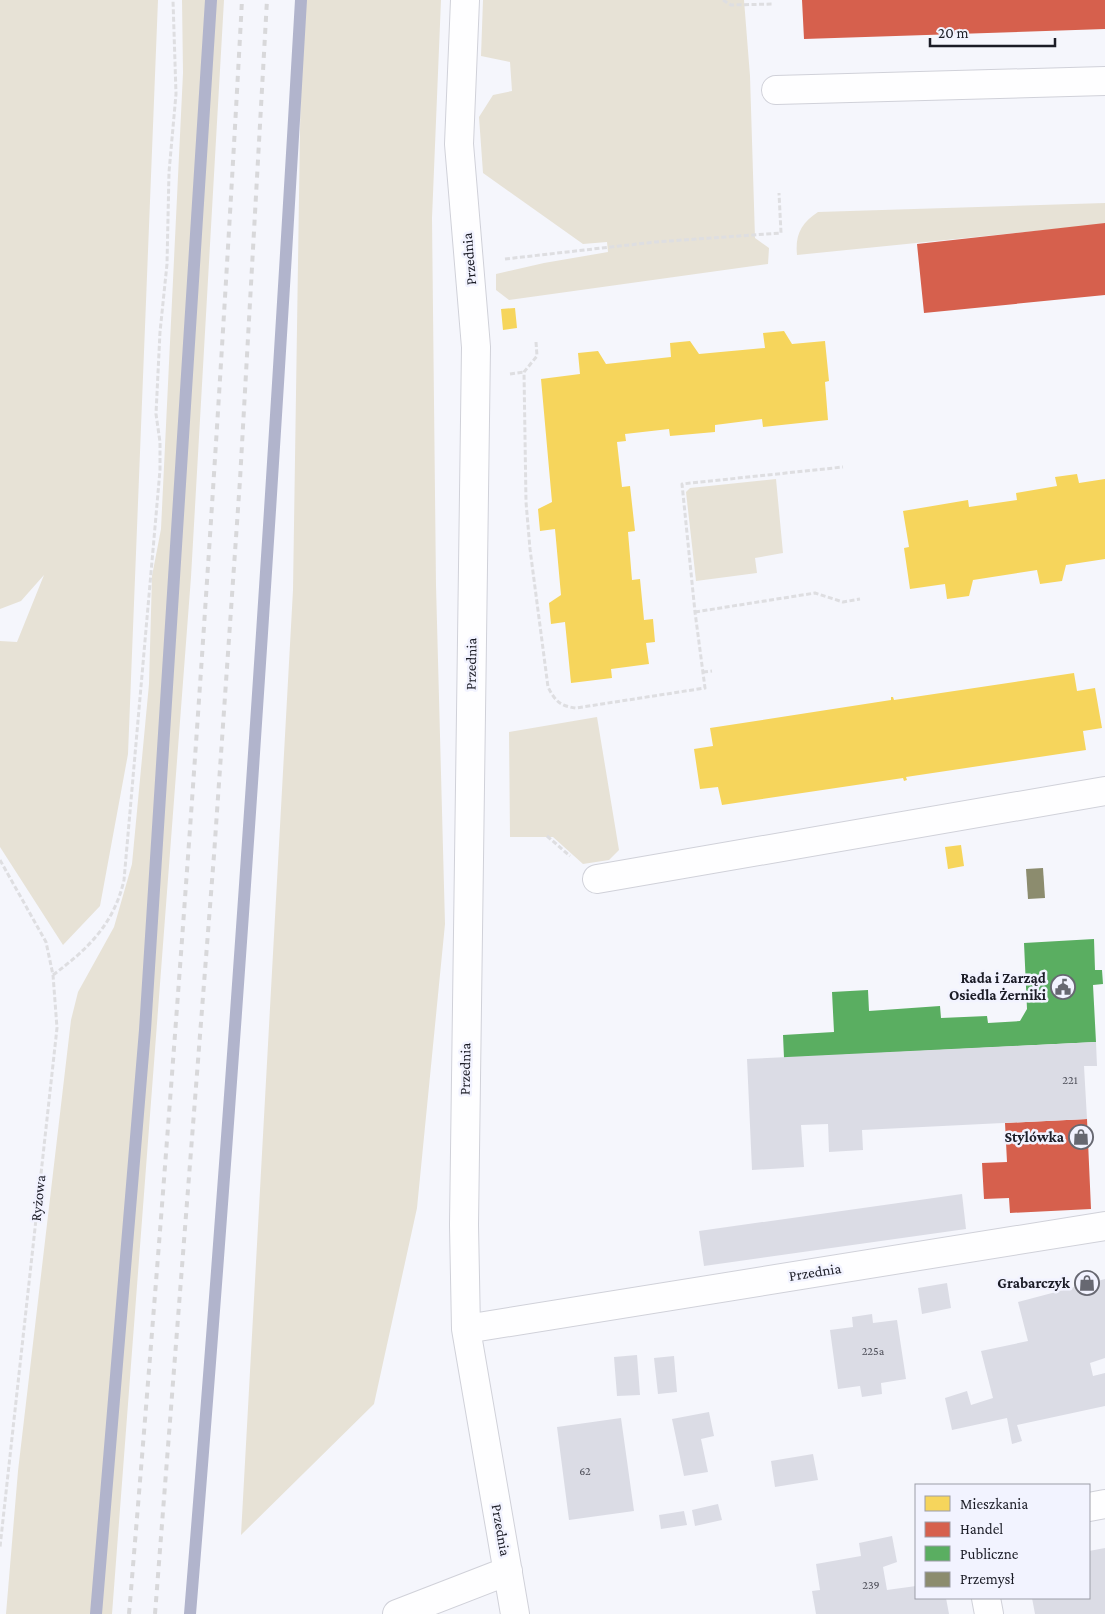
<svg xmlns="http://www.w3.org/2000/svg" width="1105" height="1614" viewBox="0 0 1105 1614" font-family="'Crimson Pro',serif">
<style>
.green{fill:#e7e2d6}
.homes{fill:#f6d55c}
.shops{fill:#d6604d}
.public{fill:#5aae61}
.industry{fill:#8c8c6e}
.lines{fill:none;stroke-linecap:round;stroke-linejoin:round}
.stream{stroke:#b1b4cc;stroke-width:12}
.building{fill:#dbdce5}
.minor-casing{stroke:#d0d1d9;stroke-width:30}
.path{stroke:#dedee1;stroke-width:3;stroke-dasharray:5 2.5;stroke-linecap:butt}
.minor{stroke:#fefeff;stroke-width:28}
.rail{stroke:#d8d8da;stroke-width:4;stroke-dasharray:6 6;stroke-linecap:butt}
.labels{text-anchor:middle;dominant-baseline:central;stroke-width:5;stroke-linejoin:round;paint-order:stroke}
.number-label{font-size:12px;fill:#4d4e58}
.street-label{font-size:15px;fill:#1b1c26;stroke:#f2f3ff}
.poi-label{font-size:15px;font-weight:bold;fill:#1b1c26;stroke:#f2f3ff;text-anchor:end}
</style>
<rect width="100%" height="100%" fill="#f5f6fc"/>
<!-- green -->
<path class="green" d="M 0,0 L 158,0 L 128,754 L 100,906 L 63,945 L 0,847 L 0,641 L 17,642 L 44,575 L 21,601 L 0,609 Z
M 182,0 L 224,0 L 191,577 L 112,1614 L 6,1614 L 18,1471 L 71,1020 L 78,992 L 114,927 L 132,864 L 149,684 L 152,576 L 161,529 L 183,73 Z
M 302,0 L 441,0 L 432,218 L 436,585 L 445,924 L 417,1208 L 374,1404 L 241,1535 L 293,590 Z
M 483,0 L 744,0 L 750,76 L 755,238 L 769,248 L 768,264 L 509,300 L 496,290 L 496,274 L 544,263 L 608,252 L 607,242 L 583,244 L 483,173 L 479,117 L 493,95 L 512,91 L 510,62 L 481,56 Z
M 1105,203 L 1105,224 L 797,255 C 795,235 801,223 818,212 Z
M 776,479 L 783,553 L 755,558 L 757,573 L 696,581 L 686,492 L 690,488 Z
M 597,717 L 619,850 L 609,860 L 583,864 L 553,837 L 510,837 L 509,732 Z"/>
<!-- homes -->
<path class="homes" d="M 515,308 L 517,328 L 503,330 L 501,309 Z
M 784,331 L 792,344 L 825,341 L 829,381 L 825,382 L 828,420 L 763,427 L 762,419 L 715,425 L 715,432 L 670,436 L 669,429 L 625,434 L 626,441 L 617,442 L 622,487 L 630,486 L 635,531 L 628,532 L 632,580 L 640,579 L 644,620 L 653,619 L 655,642 L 646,643 L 649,664 L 611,669 L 612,678 L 571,683 L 565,622 L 551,624 L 549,603 L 561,595 L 555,529 L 540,531 L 538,509 L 552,502 L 541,379 L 580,374 L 578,353 L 598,351 L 606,364 L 671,357 L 670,343 L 690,341 L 699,354 L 765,348 L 763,333 Z
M 1077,474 L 1079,483 L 1105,479 L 1105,559 L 1066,565 L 1062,581 L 1040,584 L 1037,570 L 973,580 L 969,596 L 947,599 L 945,584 L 910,589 L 904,548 L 909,547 L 903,511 L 968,500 L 969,507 L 1017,500 L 1016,493 L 1057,486 L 1055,477 Z
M 1074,673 L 1077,691 L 1095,688 L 1102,728 L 1083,731 L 1086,750 L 906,777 L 907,780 L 904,781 L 903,778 L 722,805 L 718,787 L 700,789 L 694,749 L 713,746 L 710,728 L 891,700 L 891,697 L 893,697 L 894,700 Z
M 961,845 L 964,866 L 948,869 L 945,847 Z"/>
<!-- shops -->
<path class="shops" d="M 802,0 L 1105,0 L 1105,29 L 804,39 Z
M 1105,223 L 1105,295 L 924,313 L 917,244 Z
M 1087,1119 L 1091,1209 L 1010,1213 L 1009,1198 L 984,1199 L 982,1163 L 1007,1162 L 1005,1123 Z"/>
<!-- public -->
<path class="public" d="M 1094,939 L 1095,970 L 1102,970 L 1103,984 L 1093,985 L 1096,1042 L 784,1058 L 783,1035 L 834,1032 L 832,992 L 868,990 L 869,1011 L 940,1006 L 941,1018 L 987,1016 L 988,1023 L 1020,1021 L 1027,1009 L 1024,943 Z"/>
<!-- industry -->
<path class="industry" d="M 1043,868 L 1045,898 L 1028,899 L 1026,869 Z"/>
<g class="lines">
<!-- stream -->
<path class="stream" d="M 96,1614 L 145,1030 L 211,0
M 190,1614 C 234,1077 270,538 301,0"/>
</g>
<!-- building -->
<path class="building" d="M 1096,1042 L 1097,1066 L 1084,1066 L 1087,1119 L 862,1130 L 863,1150 L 829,1152 L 828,1124 L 801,1125 L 804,1167 L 752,1170 L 747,1059 Z
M 962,1194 L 966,1229 L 704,1266 L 699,1231 Z
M 1105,1279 L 1105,1358 L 1090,1363 L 1093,1376 L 1105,1373 L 1105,1406 L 1017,1425 L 1022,1441 L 1012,1444 L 1007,1418 L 952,1430 L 945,1398 L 967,1391 L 971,1405 L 993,1398 L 981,1351 L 1028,1341 L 1018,1302 Z
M 947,1283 L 951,1308 L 922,1314 L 918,1288 Z
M 872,1314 L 873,1323 L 897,1320 L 906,1379 L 881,1383 L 882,1394 L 862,1397 L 860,1386 L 838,1389 L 830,1330 L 853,1327 L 852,1317 Z
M 637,1355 L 640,1395 L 617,1396 L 614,1357 Z
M 674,1356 L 677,1392 L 658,1394 L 654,1358 Z
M 709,1412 L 714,1436 L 701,1439 L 708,1472 L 684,1476 L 672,1419 Z
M 621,1418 L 634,1511 L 569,1520 L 557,1427 Z
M 813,1454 L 818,1480 L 775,1487 L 771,1461 Z
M 718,1504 L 722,1520 L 695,1526 L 692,1510 Z
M 684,1511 L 687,1525 L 661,1529 L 659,1515 Z
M 892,1536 L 897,1562 L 883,1567 L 887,1590 L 916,1586 L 916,1598 L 946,1598 L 949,1614 L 816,1614 L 812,1591 L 820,1590 L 816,1564 L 861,1556 L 859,1543 Z
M 1105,1548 L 1105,1614 L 1035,1614 L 1032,1598 L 1089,1598 L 1089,1551 Z"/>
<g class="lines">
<defs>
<path id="minor" d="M 465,0 L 459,144 L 476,347 L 464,1225 L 466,1329 L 515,1614
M 776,90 L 1105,81
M 597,879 L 1105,791
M 466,1329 L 1105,1226
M 1089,1507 L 1105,1504
M 986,1598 L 989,1614
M 397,1614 L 508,1571"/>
</defs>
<!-- minor casing -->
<use href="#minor" class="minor-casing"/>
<!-- path -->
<path class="path" d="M 723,0 L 731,5 L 773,4
M 505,259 L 655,242 L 781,233 L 779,193
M 536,342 L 537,356 L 524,372 L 526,502 L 530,549 L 548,687 C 555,701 560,706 576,708 L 705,688 L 695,612 L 682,484 L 843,467
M 510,374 L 524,372
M 695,612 L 815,593 L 843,602 L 860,599
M 703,672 L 712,671
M 547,836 L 570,856
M 0,860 L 46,942 L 53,975 L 57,1028 L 0,1547
M 53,975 C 88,949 114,924 124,880 L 160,470 L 160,442 L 156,414 L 160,332 L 167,264 L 169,172 L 176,94 L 173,0"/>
<!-- minor -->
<use href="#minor" class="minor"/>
<!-- rail -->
<path class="rail" d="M 129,1614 C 174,1076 213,539 242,0
M 155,1614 L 214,855 L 240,480 L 267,0"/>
</g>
<!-- icons -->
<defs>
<symbol id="civic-ring" viewBox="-11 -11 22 22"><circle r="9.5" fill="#f2f3ff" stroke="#676871" stroke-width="1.5"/><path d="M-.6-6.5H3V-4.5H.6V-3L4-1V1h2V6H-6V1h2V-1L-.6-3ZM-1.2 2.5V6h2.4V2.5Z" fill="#676871"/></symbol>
<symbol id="shop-ring" viewBox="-11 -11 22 22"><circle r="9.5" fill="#f2f3ff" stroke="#676871" stroke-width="1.5"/><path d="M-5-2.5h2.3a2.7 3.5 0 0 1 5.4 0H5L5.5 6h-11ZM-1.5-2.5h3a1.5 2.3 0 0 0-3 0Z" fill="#676871"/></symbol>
</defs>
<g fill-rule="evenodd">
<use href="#civic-ring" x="1049" y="973" width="28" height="28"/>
<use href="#shop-ring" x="1067" y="1123" width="28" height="28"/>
<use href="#shop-ring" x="1073" y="1269" width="28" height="28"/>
</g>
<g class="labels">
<!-- number labels -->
<g class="number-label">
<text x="1070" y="1080">221</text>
<text x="873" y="1351">225a</text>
<text x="585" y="1471">62</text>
<text x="871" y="1585">239</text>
</g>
<!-- street labels -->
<g class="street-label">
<text transform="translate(469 259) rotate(-95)">Przednia</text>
<text transform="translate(471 664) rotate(-89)">Przednia</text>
<text transform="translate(465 1069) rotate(-89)">Przednia</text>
<text transform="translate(38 1198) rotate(-84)">Ryżowa</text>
<text transform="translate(815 1272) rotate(-9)">Przednia</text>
<text transform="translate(501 1530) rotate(80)">Przednia</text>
</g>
<!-- poi labels -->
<g class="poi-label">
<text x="1046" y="978">Rada i Zarząd<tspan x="1046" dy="17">Osiedla Żerniki</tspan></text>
<text x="1064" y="1137">Stylówka</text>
<text x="1070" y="1283">Grabarczyk</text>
</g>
</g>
<!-- legend -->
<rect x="915" y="1484" width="175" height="115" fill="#f2f3ff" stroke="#9c9da8"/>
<rect x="925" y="1496" width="25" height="15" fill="#f6d55c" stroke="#9c9da8"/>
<text x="960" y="1509" font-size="15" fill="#1b1c26">Mieszkania</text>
<rect x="925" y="1522" width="25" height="15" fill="#d6604d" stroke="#9c9da8"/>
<text x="960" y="1534" font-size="15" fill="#1b1c26">Handel</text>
<rect x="925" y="1546" width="25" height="15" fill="#5aae61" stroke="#9c9da8"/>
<text x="960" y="1559" font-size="15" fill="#1b1c26">Publiczne</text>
<rect x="925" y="1572" width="25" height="15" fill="#8c8c6e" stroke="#9c9da8"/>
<text x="960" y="1584" font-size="15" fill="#1b1c26">Przemysł</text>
<!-- scale -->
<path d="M930 38v8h125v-8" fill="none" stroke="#1b1c26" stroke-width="2.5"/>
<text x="938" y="38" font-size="15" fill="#1b1c26" stroke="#f2f3ff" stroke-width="4" paint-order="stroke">20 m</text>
</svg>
